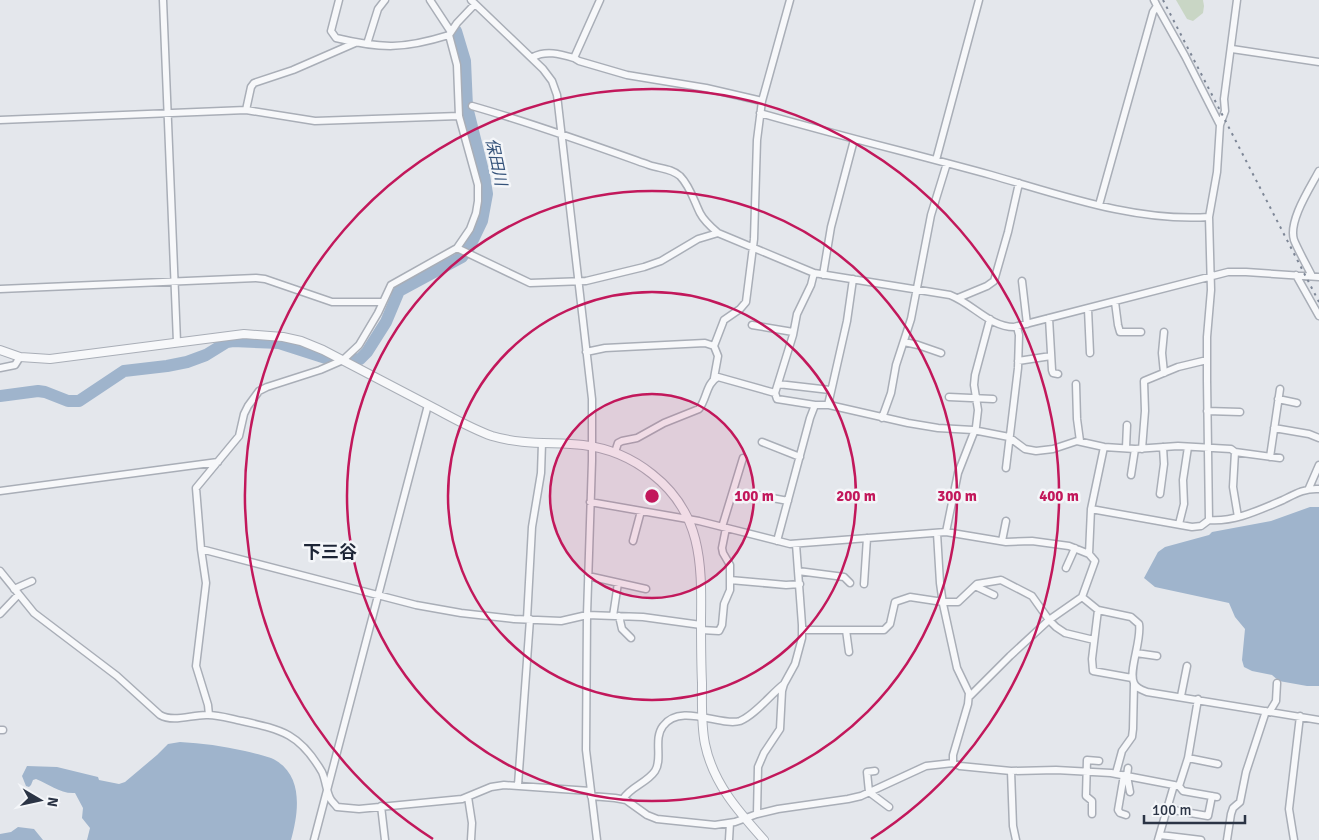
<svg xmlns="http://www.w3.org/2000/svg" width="1319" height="840" viewBox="0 0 1319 840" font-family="Signika,'Noto Sans JP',sans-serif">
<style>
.green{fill:#c9d6c5}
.water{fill:#9fb4cc}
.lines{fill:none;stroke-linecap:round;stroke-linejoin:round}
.river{stroke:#9fb4cc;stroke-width:12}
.minor-casing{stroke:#a9aeb7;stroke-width:9}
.tertiary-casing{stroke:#a9aeb7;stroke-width:10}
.minor{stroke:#f7f8fa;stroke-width:6}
.tertiary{stroke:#f7f8fa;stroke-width:8}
.rail{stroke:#7d8696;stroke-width:2;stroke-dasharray:2.5 5;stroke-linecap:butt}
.ring{fill:none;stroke:#c2185b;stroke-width:2.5}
.labels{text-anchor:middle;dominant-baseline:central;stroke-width:5;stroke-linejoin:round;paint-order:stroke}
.water-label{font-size:16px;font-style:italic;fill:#34527a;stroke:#f4f6f9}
.quarter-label{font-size:18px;font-weight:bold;fill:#1d2536;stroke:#f4f6f9}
.centre{fill:#c2185b;stroke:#f4f6f9;stroke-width:2.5}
.ring-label{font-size:15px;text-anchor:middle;font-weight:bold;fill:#c2185b;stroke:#f4f6f9;stroke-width:5;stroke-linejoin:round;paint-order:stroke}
</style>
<rect width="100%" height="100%" fill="#e4e7ec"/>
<!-- green -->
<path class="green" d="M 1176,0 L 1203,0 L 1204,6 L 1203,13 L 1193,21 L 1187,19 Z"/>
<!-- water -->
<path class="water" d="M 1310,507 L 1319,507 L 1319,686 L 1307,686 L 1279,681 L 1272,675 L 1252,671 L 1244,667 L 1242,660 L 1245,629 L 1235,617 L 1229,603 L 1155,587 L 1144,578 L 1158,552 L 1165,547 L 1209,535 L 1212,532 L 1271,521 Z
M 180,742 C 202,743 223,746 245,751 C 253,753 263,755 271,758 C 304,773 299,811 291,840 L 87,840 L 90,828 L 82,818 L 83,808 L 75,793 C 60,794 49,784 36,779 L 33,780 L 31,785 L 29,787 L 26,786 L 22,776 L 27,766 L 57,767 L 98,777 L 99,780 L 119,784 L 125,782 L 157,755 L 168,744 Z
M 18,827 L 34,829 L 43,840 L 0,840 L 0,834 L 11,832 Z"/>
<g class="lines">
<!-- river -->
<path class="river" d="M 351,360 L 360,359 L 367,352 L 386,322 L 399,291 L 462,257 L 470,246 L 482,221 L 487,194 L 484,175 L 467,107 L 465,61 L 456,31
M 0,396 L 38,391 L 45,392 L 68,401 L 79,401 L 124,371 L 167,366 L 187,362 L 206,355 L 227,342 L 233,341 L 279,343 L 332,360"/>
<defs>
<path id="minor" d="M 163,0 L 177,342
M 339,0 L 331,31 L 336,38 C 382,49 404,49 449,35
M 430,0 L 451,32
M 471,0 L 543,69 L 552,81 L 557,95 L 592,399 L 592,461 L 587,615 L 586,750 L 597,840
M 600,0 L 574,58 L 579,61 L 627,75 L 706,88 L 762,101
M 1157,6 L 1185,56 L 1220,125 L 1217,172 L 1209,217
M 367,44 L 378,9 L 385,0
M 1232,49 L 1319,62
M 533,57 C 546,50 560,54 574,58
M 472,106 C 532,123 590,144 649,165 C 660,169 671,168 680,176 C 690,186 694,201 700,213 C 704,221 711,227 718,233 L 814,273 L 950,295 C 973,304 990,327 1014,327 L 1228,272 L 1246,272 L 1319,277
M 246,110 L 251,87 L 254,83 L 293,70 L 355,43
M 760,113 C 837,135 914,154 991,175 C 1061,195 1135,222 1209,217 L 1211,290 L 1207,337 L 1207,380 L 1209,520 L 1201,526 L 1192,527 L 1091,509
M 0,120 L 246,110 L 315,121 L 459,116
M 1220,125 L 1225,111 L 1224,99 L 1237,0
M 936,160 L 979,0
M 1099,205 L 1153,12 L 1157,6 L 1154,0
M 457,248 L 530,283 L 586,281 L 644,267 L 661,261 L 698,239 L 718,233
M 814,273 L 811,285 L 797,314 L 793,335 L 775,393 L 777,399 L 815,405 L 829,405 L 908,423 L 938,428 L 973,430 L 1009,437 L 1025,449 L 1036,451 L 1053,449 L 1077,441 L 1104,447 L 1135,449 L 1178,446 L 1231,449 L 1235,452 L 1233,487 L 1238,517
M 823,275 L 831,227 L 854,140
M 1296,275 L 1319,316
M 1312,276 C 1306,264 1299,252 1294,240 C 1288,221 1310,188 1319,171
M 1022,281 L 1027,324
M 0,289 L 256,278 L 265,279 L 332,302 L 383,302
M 958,298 L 987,286 L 994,281 L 1008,232 L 1019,183
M 1115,302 L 1118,325 L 1120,332 L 1141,332
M 1088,309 L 1090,353
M 1049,318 L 1052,370 L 1053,373 L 1058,374
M 752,325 L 793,332
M 1164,332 L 1162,353 L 1164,373
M 904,342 L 918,345 L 941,353
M 714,346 L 724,320 L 740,309 L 746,302 L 754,239 L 757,140 L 762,101 L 790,0
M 586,352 L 605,348 L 705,343 L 714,346 L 718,356 L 714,378
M 1018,361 L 1051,356
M 0,368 L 15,365 L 20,357
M 778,384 L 830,390
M 1076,384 L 1077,419 L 1080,441
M 949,397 L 993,399
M 1278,399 L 1297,403
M 828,405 L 847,321 L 853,279
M 1207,411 L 1240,412
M 882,418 L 891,393 L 896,365 L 911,319 L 931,215 L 947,163
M 1274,428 L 1309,434 L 1319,438
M 762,442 L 800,457
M 1126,448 L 1127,425
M 1142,449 L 1145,411 L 1144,381 L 1178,367 L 1207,360
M 615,452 L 618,443 L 622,441 L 637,438 L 664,423 L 699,409 C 707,399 706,383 718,377 L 775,393
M 1235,452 L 1280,458
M 1270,457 L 1280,389
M 1006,468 L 1018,368 L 1019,335 L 1017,327
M 1131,475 L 1135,449
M 1309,488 L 1319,465
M 0,491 L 218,462
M 1160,494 L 1164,464 L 1163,447
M 757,495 L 788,501
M 590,502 L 699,521 L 790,544 L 946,532 L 1006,542 L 1032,541 L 1069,546 L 1089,554 L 1095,561 L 1082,597 L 1098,610 L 1131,617 L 1139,624 C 1142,640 1128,671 1134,683 C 1136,688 1142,690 1147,692 L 1319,720
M 1209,520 C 1235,522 1259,510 1283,500 C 1295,494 1305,488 1319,489
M 1179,524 L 1184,504 L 1183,480 L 1188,447
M 722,527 L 743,458
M 946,532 L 958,473 L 976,427 L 978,410 L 974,385 L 975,375 L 990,319
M 937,533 L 940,583 L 943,604 L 957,668 L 969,693 L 968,704 L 953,755 L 953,763
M 633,541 L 641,511
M 777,541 L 810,418 L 815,405
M 1002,541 L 1006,521
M 201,549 L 416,605 L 461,613 L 514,619 L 561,621 L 587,615 L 643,617 L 701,625
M 1089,554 L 1091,509 L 1104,447
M 1066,568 L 1075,548
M 0,571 L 34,613 L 117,676 L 160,715 C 174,723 193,714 208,715 C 220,715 231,719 242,721 C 283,730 300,734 322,772 C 326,781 326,790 330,798 C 331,801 335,804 337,807 L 359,809 L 462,799 L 491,787 L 504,785 L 590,791
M 798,571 L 844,577 L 850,583
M 588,576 L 646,589
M 730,580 L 786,585 L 800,584
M 864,584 L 867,538
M 975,586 L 994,595
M 14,589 L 32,581
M 1098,610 L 1092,659 L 1093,671 L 1132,678
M 0,614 L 18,595
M 613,616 L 618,583
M 619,616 L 622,629 L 631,638
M 527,619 L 532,527 L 541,473 L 542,443
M 701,630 L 719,631 L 722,625 L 724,604 L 730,590 L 730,565 L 723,553 L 722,548 L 726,528
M 802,630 L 884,630 L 890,624 L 895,602 L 910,597 L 943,602 L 958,602 L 977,584 L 1001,580 L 1032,596 L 1049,620 L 1056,627 L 1065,633 L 1094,640
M 846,630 L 849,652
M 1136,653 L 1157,656
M 1181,696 L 1187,666
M 969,697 L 1010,656 L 1049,620 L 1082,597
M 1270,711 L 1276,701 L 1277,683
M 209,715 L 208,705 L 196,666 L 206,583 L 201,549 L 196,488 L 239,436 L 244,414 L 248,406 L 259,391 L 267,387 L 320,370 L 343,360 L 359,345 L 378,313 L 391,285 L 457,248 L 470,229 L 476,213 L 478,201 L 478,185 L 459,116 L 457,65 L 449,35 L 457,23 L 475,4
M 0,730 L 3,730
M 1188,758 L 1218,764
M 1128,768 L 1127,776 L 1130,792
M 875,771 L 867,772 L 869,792 L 889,807
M 1011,771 L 1013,826 L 1016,840
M 1116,773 L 1122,751 L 1132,737 L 1133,729 L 1134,684
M 1124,775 L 1118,810 L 1120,813 L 1126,815
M 518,785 L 530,619
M 1179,786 L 1183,791 L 1217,797
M 591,796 L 615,798 L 626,800 L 647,815 L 657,819 L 715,825 L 735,822 L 757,814 L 778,809 L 848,799 L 861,796 L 926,766 L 953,763 L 960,766 L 1011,771 L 1056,770 L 1111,773 L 1179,786 L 1188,758 L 1198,699
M 468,797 L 472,823 L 471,840
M 623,799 C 630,787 647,783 655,771 C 663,759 653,739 663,726 C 680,702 721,727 740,721 C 755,715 771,694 784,684
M 381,806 L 385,840
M 1167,809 L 1208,816 L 1212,796
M 757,814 L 758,767 L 764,753 L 780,729 L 782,691 L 784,684 L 795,664 L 802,638 L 802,625 L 796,544
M 1092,814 L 1092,801 L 1086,796 L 1087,760 L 1099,761
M 1160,835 L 1201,840
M 314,840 L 428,405
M 729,840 L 730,823
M 1158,840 L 1174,785
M 1227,840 L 1231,814 L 1233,808 L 1240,802 L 1246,772 L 1266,711
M 1294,840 L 1289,809 L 1300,716"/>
<path id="tertiary" d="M 0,350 L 20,357 L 50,359 L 244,334 L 283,337 L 301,341 L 323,350 C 360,369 397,389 434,408 C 453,418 472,429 492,436 C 522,445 553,442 583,445 C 608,448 632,458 652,474 C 701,512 702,562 701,619 C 701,640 701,662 702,683 C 702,703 701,724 705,744 C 713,783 738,811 764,840"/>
</defs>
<!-- minor casing -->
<use href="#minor" class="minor-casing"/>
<!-- tertiary casing -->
<use href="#tertiary" class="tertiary-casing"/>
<!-- minor -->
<use href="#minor" class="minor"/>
<!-- tertiary -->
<use href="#tertiary" class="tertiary"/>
<!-- rail -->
<path class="rail" d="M 1163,0 L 1319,302"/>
</g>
<!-- distance rings -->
<circle cx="652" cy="496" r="102" fill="#c2185b" fill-opacity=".12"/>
<g class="ring">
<circle cx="652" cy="496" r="102"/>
<circle cx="652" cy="496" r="204"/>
<circle cx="652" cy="496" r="305"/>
<path d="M433 839A407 407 0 1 1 871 839"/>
</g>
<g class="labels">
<!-- water labels -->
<g class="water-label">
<text transform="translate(496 162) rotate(78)">保田川</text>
</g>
<!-- quarter labels -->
<g class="quarter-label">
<text x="330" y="552">下三谷</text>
</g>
</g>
<circle cx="652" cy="496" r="8" class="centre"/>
<g class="ring-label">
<text x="754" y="501">100 m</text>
<text x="856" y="501">200 m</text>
<text x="957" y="501">300 m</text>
<text x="1059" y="501">400 m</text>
</g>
<!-- north arrow -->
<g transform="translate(40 800) rotate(99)" stroke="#f4f6f9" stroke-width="4" paint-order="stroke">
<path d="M0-4L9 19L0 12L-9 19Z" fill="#2b3445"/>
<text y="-8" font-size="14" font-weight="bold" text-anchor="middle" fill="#2b3445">N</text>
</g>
<!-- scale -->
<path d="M1144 815v8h101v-8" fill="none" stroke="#2b3445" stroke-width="2.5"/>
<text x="1152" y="815" font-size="15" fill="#2b3445" stroke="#f4f6f9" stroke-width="4" paint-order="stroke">100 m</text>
</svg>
